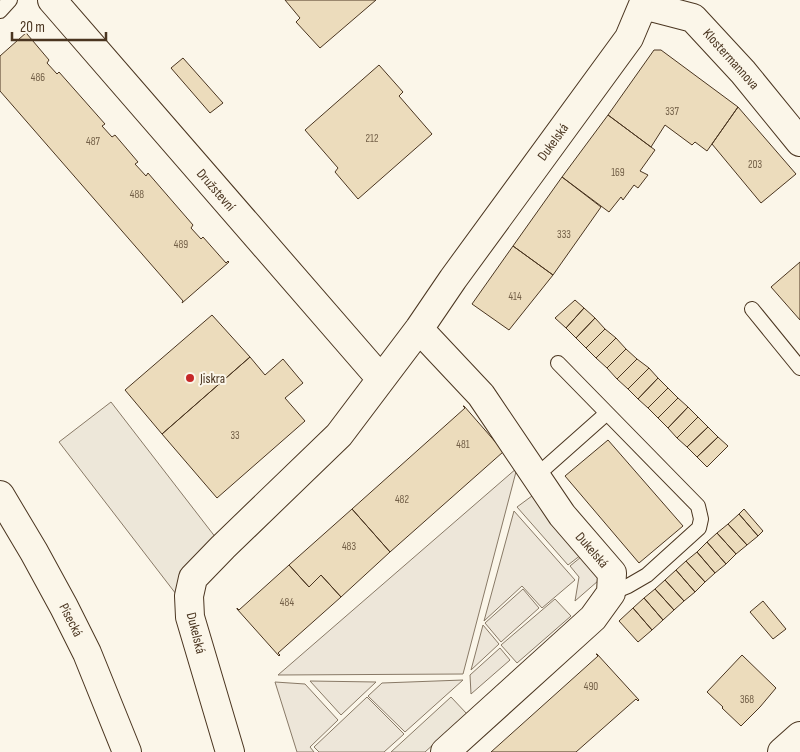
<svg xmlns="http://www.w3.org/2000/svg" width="800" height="752" viewBox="0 0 800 752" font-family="'Sofia Sans Condensed',sans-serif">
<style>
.green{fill:#ede6d9;stroke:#887966}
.parking{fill:#ede7d9;stroke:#887966}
.building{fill:#ecdcbc;stroke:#4a3520}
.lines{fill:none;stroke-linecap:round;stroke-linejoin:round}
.service-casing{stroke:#4a3520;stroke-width:16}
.minor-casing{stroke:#4a3520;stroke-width:30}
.primary-casing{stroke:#4a3520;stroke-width:30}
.service{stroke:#fbf6e9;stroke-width:14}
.minor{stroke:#fbf6e9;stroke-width:28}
.primary{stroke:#fbf6e9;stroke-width:28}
.poi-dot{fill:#c62828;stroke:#fbf6e9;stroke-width:2}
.labels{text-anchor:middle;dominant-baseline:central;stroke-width:4;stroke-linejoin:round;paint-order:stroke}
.number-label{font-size:11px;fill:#725f47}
.street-label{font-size:14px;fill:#4a3520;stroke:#fbf6e9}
.poi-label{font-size:14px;fill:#4a3520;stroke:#fbf6e9;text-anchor:start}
</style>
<rect width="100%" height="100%" fill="#fbf6e9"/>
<!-- green -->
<path class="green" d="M 517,468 L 463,674 L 278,675 Z
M 514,511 L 575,580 L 542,608 L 522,586 L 484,621 Z
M 587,552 L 606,574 L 575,601 L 579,577 L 570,566 Z
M 523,589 L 539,608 L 501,642 L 485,623 Z
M 483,625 L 499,644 L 471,670 Z
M 500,648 L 510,660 L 471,694 L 470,675 Z
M 463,680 L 405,732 L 368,696 L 382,683 Z
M 310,681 L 376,682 L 341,715 Z
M 275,682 L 305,684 L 338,720 L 310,747 L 314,752 L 297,752 Z
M 367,697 L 404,734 L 384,752 L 319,752 L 314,747 Z"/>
<!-- parking -->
<path class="parking" d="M 111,402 L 223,547 L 176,594 L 59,442 Z
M 536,493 L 586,551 L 568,565 L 517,507 Z
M 555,599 L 571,616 L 517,663 L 501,645 Z
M 451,697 L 467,714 L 425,752 L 391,752 Z"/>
<!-- building -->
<path class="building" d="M 285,0 L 376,0 L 320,48 L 296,22 L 300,18 Z
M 27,32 L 27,34 L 49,60 L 47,63 L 57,74 L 59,72 L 105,124 L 102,126 L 112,137 L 115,135 L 138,162 L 135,164 L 146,176 L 148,173 L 193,225 L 191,228 L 201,239 L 203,237 L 226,263 L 228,261 L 229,262 L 182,303 L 183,301 L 0,91 L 0,56 Z
M 654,50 L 661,50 L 738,107 L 707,151 L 695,142 L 692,145 L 665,125 L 651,147 L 608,115 Z
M 183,58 L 223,103 L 210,113 L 171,68 Z
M 379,65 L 403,92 L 399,96 L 432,134 L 358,199 L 335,172 L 338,168 L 305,130 Z
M 738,107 L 796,174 L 761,203 L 712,144 Z
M 608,115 L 655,150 L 640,171 L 648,175 L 638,188 L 634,185 L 623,200 L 621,197 L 609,212 L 562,177 Z
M 562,177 L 601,207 L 553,275 L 513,246 Z
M 513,246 L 553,275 L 509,330 L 472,304 Z
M 800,262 L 800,320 L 771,287 Z
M 575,300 L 584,308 L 566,328 L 555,318 Z
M 584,308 L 595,318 L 576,338 L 566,328 Z
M 212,315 L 250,357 L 162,434 L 125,390 Z
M 595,318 L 605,329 L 586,348 L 576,338 Z
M 605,329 L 616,338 L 596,358 L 586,348 Z
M 616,338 L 626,349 L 607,368 L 596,358 Z
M 626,349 L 637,359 L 617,379 L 607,368 Z
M 250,357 L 265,375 L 283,359 L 303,383 L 285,398 L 305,421 L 217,498 L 162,434 Z
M 637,359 L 649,368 L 628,389 L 617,379 Z
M 649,368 L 658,378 L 638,399 L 628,389 Z
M 658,378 L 668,388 L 648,408 L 638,399 Z
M 668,388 L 678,398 L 658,418 L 648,408 Z
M 678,398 L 688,407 L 668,428 L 658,418 Z
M 463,406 L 464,406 L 505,453 L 503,452 L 390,552 L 352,509 L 465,408 Z
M 688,407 L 698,417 L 677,438 L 668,428 Z
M 698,417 L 708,427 L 687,447 L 677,438 Z
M 708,427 L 718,437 L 697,457 L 687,447 Z
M 718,437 L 728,446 L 707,467 L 697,457 Z
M 608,440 L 683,526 L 639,563 L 565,476 Z
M 352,509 L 390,552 L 341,597 L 321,575 L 309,587 L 289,565 Z
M 744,509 L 763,531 L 758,536 L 739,514 Z
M 739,514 L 758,536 L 747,545 L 728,524 Z
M 728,524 L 747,545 L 736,554 L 717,533 Z
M 717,533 L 736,554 L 726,564 L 707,542 Z
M 707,542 L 726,564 L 715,573 L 697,552 Z
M 697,552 L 715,573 L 705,582 L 686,561 Z
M 686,561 L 705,582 L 695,592 L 676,570 Z
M 289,565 L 309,587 L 321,575 L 341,597 L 278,653 L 280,655 L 279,656 L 237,609 L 237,608 L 239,610 Z
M 676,570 L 695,592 L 684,601 L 665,580 Z
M 665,580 L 684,601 L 674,610 L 655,589 Z
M 655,589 L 674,610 L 663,620 L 644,598 Z
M 644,598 L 663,620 L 652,630 L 633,608 Z
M 763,601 L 786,629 L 773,639 L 750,612 Z
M 633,608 L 652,630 L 638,642 L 619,621 Z
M 596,654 L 597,654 L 639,700 L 638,701 L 636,699 L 576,752 L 491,752 L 598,656 Z
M 742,655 L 776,688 L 760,707 L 741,726 L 722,708 L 723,707 L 707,692 Z"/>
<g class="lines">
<defs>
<path id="service" d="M 0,11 L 10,0
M 752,309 L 800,368
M 558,363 L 698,506 L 701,519 L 699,528 L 647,575 L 628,586 L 611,593
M 536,476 L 607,413"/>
<path id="minor" d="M 52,0 L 381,379
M 643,5 L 693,18 L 743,72 L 800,142
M 419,329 L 481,395 L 562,515 L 612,573 L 611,593 L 593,618 L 445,752
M 230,752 L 190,617 L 189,596 L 193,578 L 223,547 L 339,435 L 419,329 L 453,279 L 629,38 L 645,0
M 782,752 L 800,736"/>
<path id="primary" d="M 0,495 L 34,552 L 64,607 L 87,653 L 127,752"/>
</defs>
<!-- service casing -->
<use href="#service" class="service-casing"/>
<!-- minor casing -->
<use href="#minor" class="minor-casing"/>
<!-- primary casing -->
<use href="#primary" class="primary-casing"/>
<!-- service -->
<use href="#service" class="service"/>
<!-- minor -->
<use href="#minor" class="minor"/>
<!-- primary -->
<use href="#primary" class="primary"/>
</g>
<!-- markers -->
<circle class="poi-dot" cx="190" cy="378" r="5"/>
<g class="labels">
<!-- number labels -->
<g class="number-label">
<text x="38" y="77">486</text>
<text x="672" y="111">337</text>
<text x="372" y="138">212</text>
<text x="93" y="141">487</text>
<text x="755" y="164">203</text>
<text x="618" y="172">169</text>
<text x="137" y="194">488</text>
<text x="564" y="234">333</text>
<text x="181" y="244">489</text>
<text x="515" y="296">414</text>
<text x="235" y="435">33</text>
<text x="463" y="444">481</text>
<text x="402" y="499">482</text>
<text x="349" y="546">483</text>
<text x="287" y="602">484</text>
<text x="591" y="686">490</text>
<text x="747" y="699">368</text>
</g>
<!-- street labels -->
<g class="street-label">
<text transform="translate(731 59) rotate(48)">Klostermannova</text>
<text transform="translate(553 142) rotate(-54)">Dukelská</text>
<text transform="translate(216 190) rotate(49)">Družstevní</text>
<text transform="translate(592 550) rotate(49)">Dukelská</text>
<text transform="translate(71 620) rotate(63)">Písecká</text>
<text transform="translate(196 633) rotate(76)">Dukelská</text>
</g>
<!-- poi labels -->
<g class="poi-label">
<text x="200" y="378">Jiskra</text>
</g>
</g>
<!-- scale -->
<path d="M12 32v8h94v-8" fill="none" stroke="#4a3520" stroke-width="2.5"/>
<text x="20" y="32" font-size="15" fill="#4a3520" stroke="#fbf6e9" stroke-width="4" paint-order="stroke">20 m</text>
</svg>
